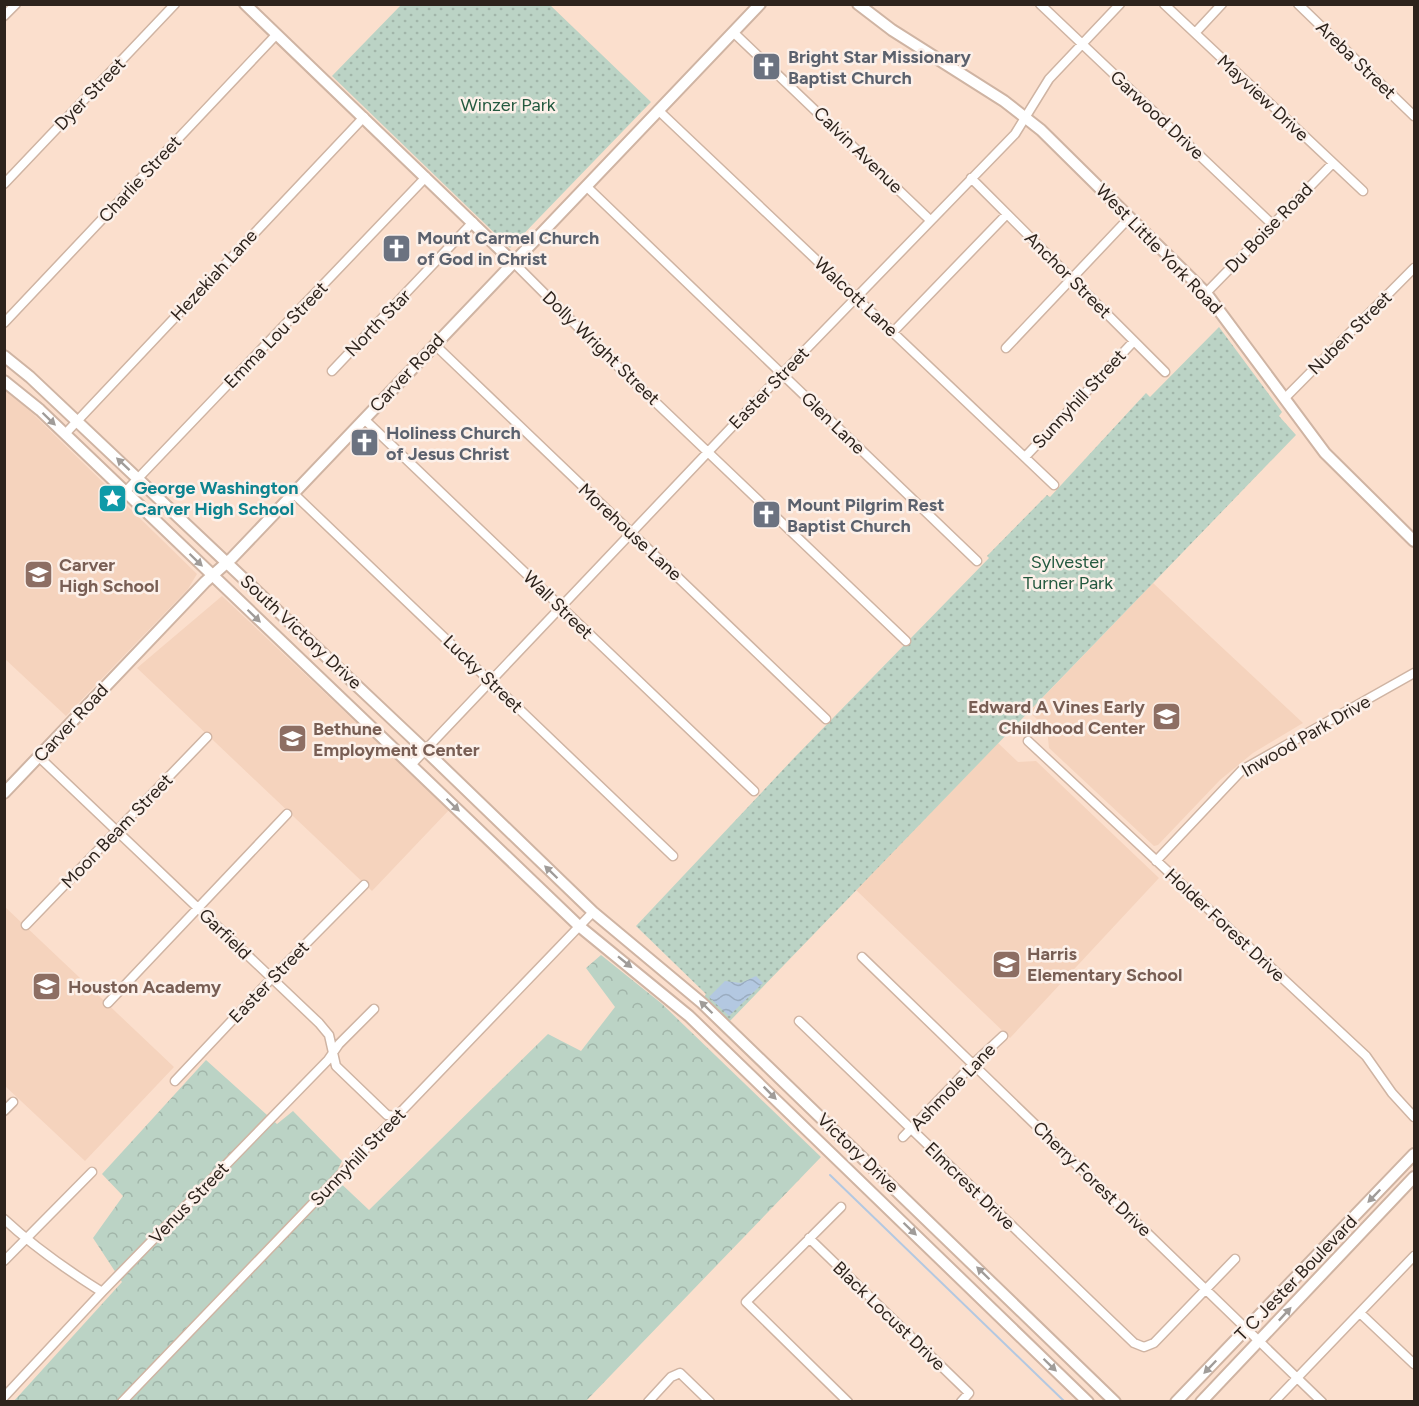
<svg xmlns="http://www.w3.org/2000/svg" width="1419" height="1406" viewBox="0 0 1419 1406" font-family="Figtree,sans-serif">
<style>
.built{fill:#f5d3bd}
.forest{fill:url(#forest-crowns)}
.park{fill:url(#park-dots)}
.water{fill:url(#water-waves)}
.lines{fill:none;stroke-linecap:round;stroke-linejoin:round}
.stream{stroke:#b3c8e1;stroke-width:2}
.minor-casing{stroke:#cfb4a3;stroke-width:11}
.tertiary-casing{stroke:#cfb4a3;stroke-width:14}
.secondary-casing{stroke:#cfb4a3;stroke-width:14}
.minor{stroke:#fff;stroke-width:8}
.tertiary{stroke:#fff;stroke-width:10}
.secondary{stroke:#fff;stroke-width:10}
.oneway{fill:#a09c99}
.labels{text-anchor:middle;dominant-baseline:central;stroke-width:5;stroke-linejoin:round;paint-order:stroke}
.worship-label{font-size:18px;font-weight:bold;fill:#5b616d;stroke:#fcf0e9;text-anchor:start}
.street-label{font-size:18px;fill:#2d231c;stroke:#fcf0e9}
.park-label{font-size:18px;fill:#24593f;stroke:#fcf0e9}
.culture-label{font-size:18px;font-weight:bold;fill:#0d838f;stroke:#fcf0e9;text-anchor:start}
.education-label{font-size:18px;font-weight:bold;fill:#785e54;stroke:#fcf0e9;text-anchor:start}
</style>
<defs>
<pattern id="forest-crowns" width="20" height="18" patternUnits="userSpaceOnUse" patternTransform="scale(1.5)"><rect width="20" height="18" fill="#bbd3c5"/><path d="M2 6a3 3 0 1 1 6 0M12 15a3 3 0 1 1 6 0" fill="none" stroke="#a1b5a9"/></pattern>
<pattern id="park-dots" width="8" height="8" patternUnits="userSpaceOnUse" patternTransform="scale(1.5)"><rect width="8" height="8" fill="#bbd3c5"/><path d="M2 2h.1M6 6h.1" fill="none" stroke="#a1b5a9" stroke-width="1.8" stroke-linecap="round"/></pattern>
<pattern id="water-waves" width="16" height="10" patternUnits="userSpaceOnUse" patternTransform="scale(1.5)"><rect width="16" height="10" fill="#b3c8e1"/><path d="M0 5q4-4 8 0t8 0" fill="none" stroke="#9aacc0"/></pattern>
</defs>
<rect width="100%" height="100%" fill="#fbdfcd"/>
<!-- built -->
<path class="built" d="M 5,390 L 31,412 L 197,574 L 188,589 L 66,716 L 5,659 Z
M 1153,583 L 1303,723 L 1253,753 L 1220,780 L 1158,845 L 1154,846 L 1049,748 L 1047,728 L 1029,712 Z
M 222,596 L 449,810 L 372,891 L 137,668 Z
M 998,743 L 1018,762 L 1036,761 L 1159,878 L 1010,1038 L 856,890 Z
M 4,906 L 174,1067 L 85,1161 L 5,1086 Z"/>
<!-- forest -->
<path class="forest" d="M 601,955 L 661,1003 L 821,1157 L 586,1401 L 13,1402 L 122,1282 L 93,1238 L 123,1196 L 102,1174 L 206,1060 L 277,1124 L 293,1111 L 342,1161 L 334,1177 L 369,1210 L 548,1034 L 581,1051 L 615,1007 L 586,968 Z"/>
<!-- park -->
<path class="park" d="M 401,5 L 550,5 L 651,102 L 510,248 L 332,76 Z
M 1219,327 L 1282,412 L 1279,416 L 1296,435 L 729,1022 L 704,997 L 706,994 L 636,926 L 794,758 L 989,558 L 987,556 L 1047,495 L 1050,497 L 1146,393 L 1150,397 Z"/>
<!-- water -->
<path class="water" d="M 756,976 L 763,983 L 729,1016 L 709,997 L 725,981 L 741,983 Z"/>
<g class="lines">
<!-- stream -->
<path class="stream" d="M 830,1175 L 1065,1402"/>
<defs>
<path id="minor" d="M 1040,4 L 1273,225
M 1164,4 L 1363,191
M 1298,4 L 1414,116
M 4,16 L 16,4
M 733,32 L 930,220
M 1195,33 L 1222,4
M 658,110 L 1054,485
M 971,178 L 1165,372
M 4,184 L 175,4
M 586,186 L 977,561
M 513,262 L 607,356 L 906,641
M 1206,293 L 1333,163
M 4,323 L 276,35
M 893,332 L 1007,214
M 434,344 L 826,719
M 1006,348 L 1129,218
M 332,371 L 473,222
M 1285,398 L 1414,268
M 364,419 L 754,791
M 65,434 L 364,117
M 1025,457 L 1134,341
M 125,492 L 426,177
M 293,493 L 673,856
M 1028,741 L 1366,1056 L 1392,1093 L 1414,1117
M 39,757 L 319,1023 L 329,1035 L 336,1066 L 387,1115 L 397,1116
M 411,765 L 782,374 L 1015,134 L 1049,79 L 1120,4
M 1156,861 L 1242,770 L 1414,673
M 26,925 L 207,737
M 862,957 L 1322,1402
M 108,1003 L 287,814
M 799,1021 L 1134,1343 L 1144,1347 L 1154,1343 L 1235,1259
M 175,1081 L 271,979 L 364,885
M 4,1111 L 13,1102
M 903,1137 L 974,1063 L 1003,1036
M 841,1207 L 746,1302 L 848,1402
M 4,1219 C 34,1247 67,1270 102,1292
M 809,1238 L 969,1393 L 961,1402
M 4,1261 L 92,1172
M 1360,1313 L 1414,1364
M 4,1397 L 102,1292 L 328,1060 L 339,1044 L 374,1009
M 122,1402 L 593,912
M 648,1402 L 671,1377 L 680,1373 L 710,1402
M 1274,1402 L 1414,1256"/>
<path id="tertiary" d="M 245,4 L 513,262
M 858,4 L 892,30 L 1004,101 L 1041,130 L 1206,293 L 1325,453 L 1414,541
M 4,793 L 205,582 L 232,558 L 760,4"/>
<path id="secondary" d="M 4,356 L 30,377 L 425,750 L 593,912 L 702,1003 L 1115,1402
M 4,381 L 40,410 L 579,926 L 689,1016 L 1088,1402
M 1176,1402 L 1414,1154
M 1201,1402 L 1414,1177"/>
</defs>
<!-- minor casing -->
<use href="#minor" class="minor-casing"/>
<!-- tertiary casing -->
<use href="#tertiary" class="tertiary-casing"/>
<!-- secondary casing -->
<use href="#secondary" class="secondary-casing"/>
<!-- minor -->
<use href="#minor" class="minor"/>
<!-- tertiary -->
<use href="#tertiary" class="tertiary"/>
<!-- secondary -->
<use href="#secondary" class="secondary"/>
</g>
<!-- one-way arrows -->
<defs><path id="oneway-solid" d="M-6-.8H1V-3.2L6.5 0L1 3.2V.8H-6Z" transform="scale(1.5)"/></defs>
<g class="oneway">
<use href="#oneway-solid" transform="translate(49 419) rotate(44)"/>
<use href="#oneway-solid" transform="translate(123 464) rotate(-137)"/>
<use href="#oneway-solid" transform="translate(196 560) rotate(44)"/>
<use href="#oneway-solid" transform="translate(254 616) rotate(44)"/>
<use href="#oneway-solid" transform="translate(453 805) rotate(44)"/>
<use href="#oneway-solid" transform="translate(551 872) rotate(-136)"/>
<use href="#oneway-solid" transform="translate(625 962) rotate(39)"/>
<use href="#oneway-solid" transform="translate(706 1007) rotate(-136)"/>
<use href="#oneway-solid" transform="translate(770 1093) rotate(45)"/>
<use href="#oneway-solid" transform="translate(1374 1196) rotate(134)"/>
<use href="#oneway-solid" transform="translate(910 1229) rotate(44)"/>
<use href="#oneway-solid" transform="translate(983 1273) rotate(-136)"/>
<use href="#oneway-solid" transform="translate(1285 1314) rotate(-47)"/>
<use href="#oneway-solid" transform="translate(1050 1365) rotate(44)"/>
<use href="#oneway-solid" transform="translate(1210 1367) rotate(134)"/>
</g>
<!-- icons -->
<defs>
<symbol id="church-square" viewBox="-11 -11 22 22"><rect x="-9" y="-9" width="18" height="18" rx="4" fill="#6b7280" stroke="#fcf0e9"/><path d="M-1.2-6h2.4v3.5h3.3v2.4h-3.3V6h-2.4V-.1h-3.3v-2.4h3.3Z" fill="#fff"/></symbol>
<symbol id="sight-square" viewBox="-11 -11 22 22"><rect x="-9" y="-9" width="18" height="18" rx="4" fill="#0f9aa8" stroke="#fcf0e9"/><path d="M0-6L1.8-2.2L6-1.7L2.9 1.2L3.7 5.4L0 3.3L-3.7 5.4L-2.9 1.2L-6-1.7L-1.8-2.2Z" fill="#fff"/></symbol>
<symbol id="school-square" viewBox="-11 -11 22 22"><rect x="-9" y="-9" width="18" height="18" rx="4" fill="#8d6e63" stroke="#fcf0e9"/><path d="M0-5L7-2L0 1L-7-2ZM-4 1L0 2.5L4 1V4Q0 6-4 4Z" fill="#fff"/></symbol>
</defs>
<g fill-rule="evenodd">
<use href="#church-square" x="750" y="50" width="33" height="33"/>
<use href="#church-square" x="380" y="232" width="33" height="33"/>
<use href="#church-square" x="348" y="426" width="33" height="33"/>
<use href="#sight-square" x="96" y="482" width="33" height="33"/>
<use href="#church-square" x="750" y="498" width="33" height="33"/>
<use href="#school-square" x="22" y="558" width="33" height="33"/>
<use href="#school-square" x="1150" y="700" width="33" height="33"/>
<use href="#school-square" x="276" y="722" width="33" height="33"/>
<use href="#school-square" x="990" y="948" width="33" height="33"/>
<use href="#school-square" x="30" y="970" width="33" height="33"/>
</g>
<g class="labels">
<!-- worship labels -->
<g class="worship-label">
<text x="788" y="57">Bright Star Missionary<tspan x="788" dy="21">Baptist Church</tspan></text>
<text x="417" y="238">Mount Carmel Church<tspan x="417" dy="21">of God in Christ</tspan></text>
<text x="386" y="433">Holiness Church<tspan x="386" dy="21">of Jesus Christ</tspan></text>
<text x="787" y="505">Mount Pilgrim Rest<tspan x="787" dy="21">Baptist Church</tspan></text>
</g>
<!-- street labels -->
<g class="street-label">
<text transform="translate(1356 60) rotate(44)">Areba Street</text>
<text transform="translate(90 94) rotate(-46)">Dyer Street</text>
<text transform="translate(1263 98) rotate(43)">Mayview Drive</text>
<text transform="translate(1157 115) rotate(43)">Garwood Drive</text>
<text transform="translate(858 150) rotate(44)">Calvin Avenue</text>
<text transform="translate(140 179) rotate(-47)">Charlie Street</text>
<text transform="translate(1269 228) rotate(-46)">Du Boise Road</text>
<text transform="translate(1159 249) rotate(46)">West Little York Road</text>
<text transform="translate(214 275) rotate(-47)">Hezekiah Lane</text>
<text transform="translate(1068 275) rotate(45)">Anchor Street</text>
<text transform="translate(856 297) rotate(43)">Walcott Lane</text>
<text transform="translate(378 323) rotate(-46)">North Star</text>
<text transform="translate(1350 333) rotate(-45)">Nuben Street</text>
<text transform="translate(276 335) rotate(-46)">Emma Lou Street</text>
<text transform="translate(601 348) rotate(44)">Dolly Wright Street</text>
<text transform="translate(407 373) rotate(-47)">Carver Road</text>
<text transform="translate(769 388) rotate(-46)">Easter Street</text>
<text transform="translate(1079 399) rotate(-47)">Sunnyhill Street</text>
<text transform="translate(833 423) rotate(44)">Glen Lane</text>
<text transform="translate(630 532) rotate(43)">Morehouse Lane</text>
<text transform="translate(558 605) rotate(44)">Wall Street</text>
<text transform="translate(301 632) rotate(43)">South Victory Drive</text>
<text transform="translate(483 674) rotate(44)">Lucky Street</text>
<text transform="translate(71 723) rotate(-47)">Carver Road</text>
<text transform="translate(1306 736) rotate(-30)">Inwood Park Drive</text>
<text transform="translate(117 831) rotate(-46)">Moon Beam Street</text>
<text transform="translate(1225 925) rotate(43)">Holder Forest Drive</text>
<text transform="translate(225 934) rotate(44)">Garfield</text>
<text transform="translate(269 982) rotate(-46)">Easter Street</text>
<text transform="translate(953 1087) rotate(-46)">Ashmole Lane</text>
<text transform="translate(858 1153) rotate(44)">Victory Drive</text>
<text transform="translate(358 1157) rotate(-46)">Sunnyhill Street</text>
<text transform="translate(1092 1179) rotate(44)">Cherry Forest Drive</text>
<text transform="translate(970 1186) rotate(44)">Elmcrest Drive</text>
<text transform="translate(189 1203) rotate(-46)">Venus Street</text>
<text transform="translate(1296 1278) rotate(-46)">T C Jester Boulevard</text>
<text transform="translate(889 1316) rotate(44)">Black Locust Drive</text>
</g>
<!-- park labels -->
<g class="park-label">
<text x="508" y="105">Winzer Park</text>
<text x="1068" y="562">Sylvester<tspan x="1068" dy="21">Turner Park</tspan></text>
</g>
<!-- culture labels -->
<g class="culture-label">
<text x="134" y="488">George Washington<tspan x="134" dy="21">Carver High School</tspan></text>
</g>
<!-- education labels -->
<g class="education-label">
<text x="59" y="565">Carver<tspan x="59" dy="21">High School</tspan></text>
<text x="1145" y="707" text-anchor="end">Edward A Vines Early<tspan x="1145" dy="21">Childhood Center</tspan></text>
<text x="313" y="729">Bethune<tspan x="313" dy="21">Employment Center</tspan></text>
<text x="1027" y="954">Harris<tspan x="1027" dy="21">Elementary School</tspan></text>
<text x="68" y="987">Houston Academy</text>
</g>
</g>
<!-- border -->
<rect width="1419" height="1406" fill="none" stroke="#2d231c" stroke-width="12"/>
</svg>
